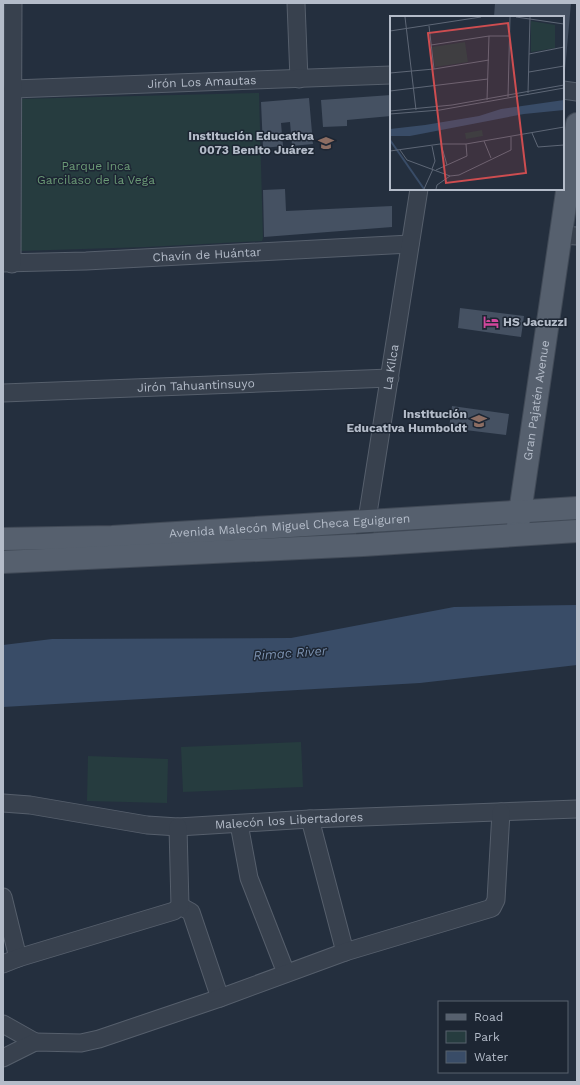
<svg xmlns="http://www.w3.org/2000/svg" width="580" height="1085" viewBox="0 0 580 1085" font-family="'Work Sans',sans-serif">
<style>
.green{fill:#263c3f}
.water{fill:#394c67}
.building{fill:#455162}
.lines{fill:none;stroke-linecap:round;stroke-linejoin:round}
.street-casing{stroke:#565f6c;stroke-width:19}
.primary-casing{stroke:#414a57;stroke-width:24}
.street{stroke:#38414e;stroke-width:17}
.primary{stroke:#56606e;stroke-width:22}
.labels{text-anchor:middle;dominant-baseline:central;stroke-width:3;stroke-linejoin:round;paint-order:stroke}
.street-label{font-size:12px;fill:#b4bcc9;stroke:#1d2633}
.poi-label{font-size:12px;font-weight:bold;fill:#b4bcc9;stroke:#1d2633;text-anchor:end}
.park-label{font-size:12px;fill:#6b9a76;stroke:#1d2633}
.water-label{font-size:13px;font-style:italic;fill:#7c92b1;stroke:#1d2633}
.inset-river{fill:none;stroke:#394c67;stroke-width:2}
.inset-road{fill:none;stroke:#5e6776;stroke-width:1}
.view{fill:#ce4d50;fill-opacity:0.15;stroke:#ce4d50;stroke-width:2}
.inset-edge{fill:none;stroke:#b4bcc9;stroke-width:2}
</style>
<rect width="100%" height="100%" fill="#242f3e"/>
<!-- green -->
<path class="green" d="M 259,93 L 263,238 L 262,241 L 146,247 L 19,251 L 18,99 Z
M 301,742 L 303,787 L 183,792 L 181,747 Z
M 88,756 L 168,759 L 167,803 L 87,801 Z"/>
<!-- water -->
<path class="water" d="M 577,605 L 577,665 L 420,683 L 3,707 L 3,645 L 52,639 L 291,638 L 454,607 Z"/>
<!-- building -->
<path class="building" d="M 495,3 L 571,3 L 565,70 L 563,70 L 563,17 L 494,17 Z
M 391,95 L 391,116 L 347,120 L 347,126 L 323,127 L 321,100 Z
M 309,98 L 313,144 L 292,146 L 290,122 L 281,123 L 283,146 L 263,148 L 261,102 Z
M 285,189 L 286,211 L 392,206 L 392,227 L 264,237 L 263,190 Z
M 460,308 L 524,316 L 521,337 L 458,328 Z
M 452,406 L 509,414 L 506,435 L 449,428 Z"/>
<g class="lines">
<defs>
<g id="street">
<path d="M 296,3 L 299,79"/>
<path id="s1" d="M 13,89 L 391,75"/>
<path d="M 563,90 L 577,92"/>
<path d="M 560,235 L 577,236"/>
<path id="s2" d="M 3,263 L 86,261 L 410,244"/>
<path d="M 12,264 L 13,3"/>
<path id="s3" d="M 3,393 L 390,378"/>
<path id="s4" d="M 363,545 L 419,189"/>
<path id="s5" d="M 3,803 L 30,805 L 147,825 L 178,827 L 310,819 L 577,809"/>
<path d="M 310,819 L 345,952"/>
<path d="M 239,824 L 249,878 L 286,973"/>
<path d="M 3,897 L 18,958"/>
<path d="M 180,906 L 191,912 L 220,998"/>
<path d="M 3,964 L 18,958 L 174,911 L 180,906 L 178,827"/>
<path d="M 3,1024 L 35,1042"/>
<path d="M 3,1058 L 35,1042 L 81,1043 L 99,1039 L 220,998 L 345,952 L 492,908 L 496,900 L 501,812"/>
</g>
<g id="primary">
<path id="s6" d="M 518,526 L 577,124"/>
<path id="s7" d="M 3,539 L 112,537 L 577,508"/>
<path d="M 3,562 L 363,545 L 577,531"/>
</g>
</defs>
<!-- street casing -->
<use href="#street" class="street-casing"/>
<!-- primary casing -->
<use href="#primary" class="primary-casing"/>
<!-- street -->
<use href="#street" class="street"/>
<!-- primary -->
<use href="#primary" class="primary"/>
</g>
<!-- icons -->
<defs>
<symbol id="school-bare" viewBox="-9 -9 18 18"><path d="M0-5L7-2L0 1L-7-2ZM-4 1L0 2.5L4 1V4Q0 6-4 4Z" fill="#8d6e63" stroke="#1d2633" stroke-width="2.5" paint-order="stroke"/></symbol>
<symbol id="hotel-bare" viewBox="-9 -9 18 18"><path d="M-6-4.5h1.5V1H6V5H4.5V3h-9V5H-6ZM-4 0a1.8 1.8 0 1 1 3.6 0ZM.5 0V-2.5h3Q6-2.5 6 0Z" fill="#d1479c" stroke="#1d2633" stroke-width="2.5" paint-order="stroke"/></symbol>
</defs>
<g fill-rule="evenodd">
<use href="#school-bare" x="315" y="132" width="22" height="22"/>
<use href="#hotel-bare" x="480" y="311" width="22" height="22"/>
<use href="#school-bare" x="468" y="410" width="22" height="22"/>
</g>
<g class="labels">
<!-- street labels -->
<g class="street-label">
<text stroke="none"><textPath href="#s1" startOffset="189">Jirón Los Amautas</textPath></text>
<text stroke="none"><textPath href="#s2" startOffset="204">Chavín de Huántar</textPath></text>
<text stroke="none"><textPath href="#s4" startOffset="180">La Kilca</textPath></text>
<text stroke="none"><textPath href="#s3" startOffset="193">Jirón Tahuantinsuyo</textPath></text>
<text stroke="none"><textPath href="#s6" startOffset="127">Gran Pajatén Avenue</textPath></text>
<text stroke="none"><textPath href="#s7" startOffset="287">Avenida Malecón Miguel Checa Eguiguren</textPath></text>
<text stroke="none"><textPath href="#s5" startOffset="288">Malecón los Libertadores</textPath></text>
</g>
<!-- poi labels -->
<g class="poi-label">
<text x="314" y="136">Institución Educativa<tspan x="314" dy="14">0073 Benito Juárez</tspan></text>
<text x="503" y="322" text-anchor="start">HS Jacuzzi</text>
<text x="467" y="414">Institución<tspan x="467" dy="14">Educativa Humboldt</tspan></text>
</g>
<!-- park labels -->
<g class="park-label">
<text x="96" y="166">Parque Inca<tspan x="96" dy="14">Garcilaso de la Vega</tspan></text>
</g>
<!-- water labels -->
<g class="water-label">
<text transform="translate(290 653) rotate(-4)">Rimac River</text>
</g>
</g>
<!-- overview -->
<g transform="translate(390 16)">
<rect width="174" height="174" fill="#242f3e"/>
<path d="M 141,5 L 165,9 L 165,32 L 141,36 ZM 75,26 L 78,46 L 45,51 L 42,31 ZM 92,114 L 93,120 L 76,123 L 75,117 Z" fill="#263c3f"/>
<path d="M 174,84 L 174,94 L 134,98 L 20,120 L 0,120 L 0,113 L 35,109 L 89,100 L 111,93 Z" fill="#394c67"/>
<path class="inset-river" d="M 0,124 L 34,173"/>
<path class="inset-road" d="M 15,1 L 26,94M 126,1 L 174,8M 39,10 L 44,53M 0,15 L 91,1M 41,29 L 99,20 L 120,20M 139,38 L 174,31M 139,56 L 174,50M 0,57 L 44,53 L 99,44M 0,75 L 98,63M 138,77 L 140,1M 118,81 L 120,1M 97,84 L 99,20M 0,95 L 62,89 L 174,69M 0,98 L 50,94 L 174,72M 142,117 L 148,131 L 174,129M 94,125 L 101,142M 51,128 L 57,149M 10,134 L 17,144 L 60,160M 0,135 L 50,128 L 76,128 L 174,111M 42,153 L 45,145 L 42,130M 46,154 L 77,140 L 76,128M 34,173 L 43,153M 46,173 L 47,169 L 60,160 L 69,159 L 121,134 L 121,121"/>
<path class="view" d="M 118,7 L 136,157 L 56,167 L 38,17 Z"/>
<rect width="174" height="174" class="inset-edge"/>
</g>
<!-- border -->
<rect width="580" height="1085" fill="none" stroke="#b4bcc9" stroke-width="8"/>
<!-- legend -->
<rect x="438" y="1001" width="130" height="72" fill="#1d2633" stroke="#59626f"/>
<rect x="446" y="1014" width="20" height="6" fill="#56606e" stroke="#59626f"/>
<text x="474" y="1021" font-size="12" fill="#b4bcc9">Road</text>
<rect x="446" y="1031" width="20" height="12" fill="#263c3f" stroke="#59626f"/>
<text x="474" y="1041" font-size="12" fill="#b4bcc9">Park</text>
<rect x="446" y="1051" width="20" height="12" fill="#394c67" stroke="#59626f"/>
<text x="474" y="1061" font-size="12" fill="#b4bcc9">Water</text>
</svg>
